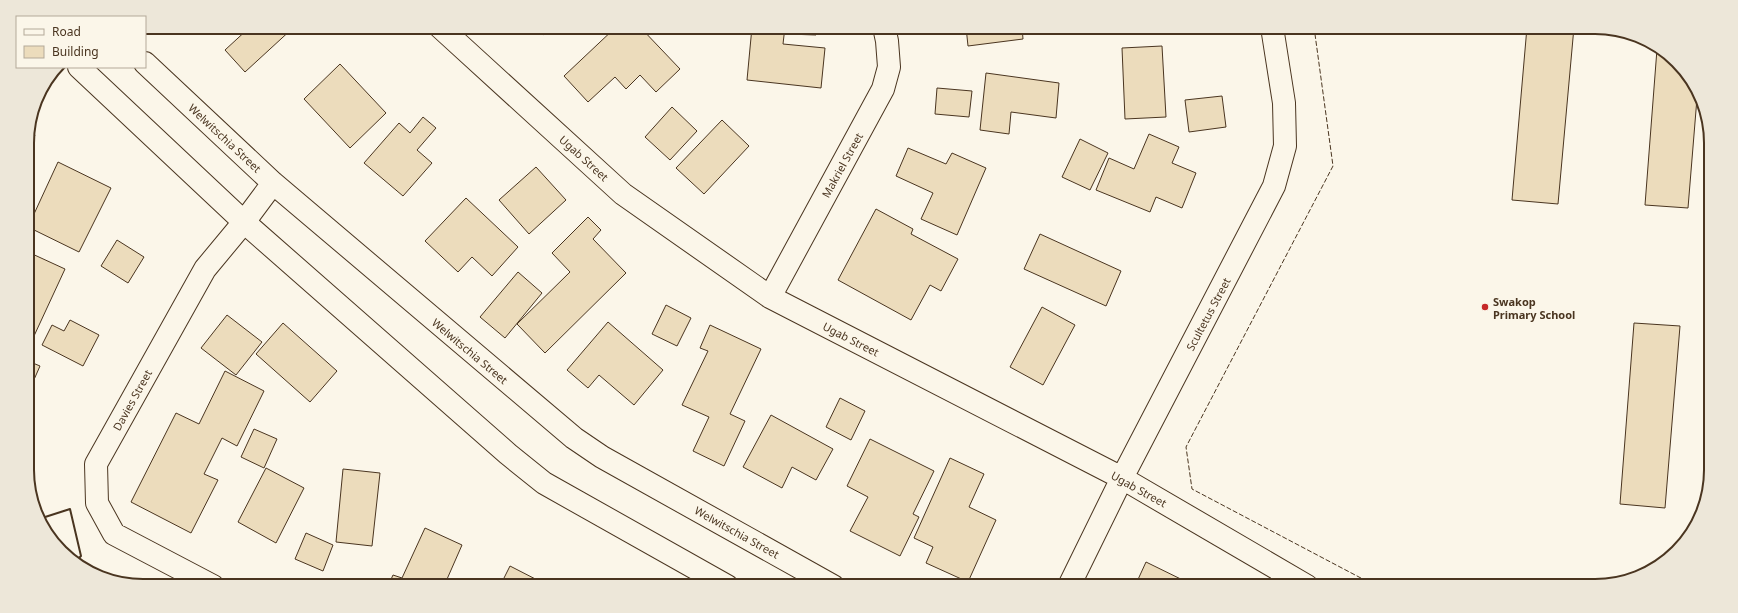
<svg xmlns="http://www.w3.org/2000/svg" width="1738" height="613" viewBox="0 0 1738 613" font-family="'Noto Sans',sans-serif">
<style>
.building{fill:#ecdcbc;stroke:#4a3520}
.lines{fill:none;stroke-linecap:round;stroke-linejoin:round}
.minor-casing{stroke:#4a3520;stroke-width:24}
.minor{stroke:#fbf6e9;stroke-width:22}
.fence{stroke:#4a3520;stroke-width:1;stroke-dasharray:5 2;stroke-linecap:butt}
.wall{stroke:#4a3520;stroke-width:2}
.poi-dot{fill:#c62828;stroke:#fbf6e9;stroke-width:1.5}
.labels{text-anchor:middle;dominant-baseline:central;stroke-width:3;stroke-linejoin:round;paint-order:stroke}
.street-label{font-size:11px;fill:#4a3520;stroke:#fbf6e9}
.poi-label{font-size:11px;font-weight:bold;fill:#4a3520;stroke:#fbf6e9;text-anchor:start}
.rim{fill:none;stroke:#4a3520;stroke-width:2}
</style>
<rect width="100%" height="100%" fill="#fbf6e9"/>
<!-- building -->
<path class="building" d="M 250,27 L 294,27 L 245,72 L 225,50 Z
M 535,27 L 551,27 L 544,35 Z
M 616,27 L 640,27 L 680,69 L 656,92 L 640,75 L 626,89 L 615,77 L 588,102 L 564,76 Z
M 752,27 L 785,27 L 783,44 L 825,48 L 821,88 L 747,80 Z
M 787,27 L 816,27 L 816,35 L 787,34 Z
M 966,27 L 1022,27 L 1023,39 L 968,46 Z
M 1527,27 L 1574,27 L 1558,204 L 1512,200 Z
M 1162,46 L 1166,117 L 1125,119 L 1122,48 Z
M 1657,49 L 1682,67 L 1697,98 L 1688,208 L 1645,205 Z
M 340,64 L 386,113 L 350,148 L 304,99 Z
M 986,73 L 1059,83 L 1056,118 L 1011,112 L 1009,134 L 980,130 Z
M 937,88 L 972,91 L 969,117 L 935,114 Z
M 1222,96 L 1226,127 L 1189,132 L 1185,100 Z
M 672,107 L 697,131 L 670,160 L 645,137 Z
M 423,117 L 436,128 L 417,150 L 432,163 L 403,196 L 364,163 L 399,123 L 410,133 Z
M 722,120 L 749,146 L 704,194 L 676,168 Z
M 28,131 L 35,135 L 27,149 L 27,135 Z
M 1149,134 L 1179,147 L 1172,163 L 1196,173 L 1182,208 L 1156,197 L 1150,212 L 1096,190 L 1109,158 L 1134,169 Z
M 1080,139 L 1108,153 L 1090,190 L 1062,177 Z
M 908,148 L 946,164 L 952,153 L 986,168 L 957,235 L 921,219 L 933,193 L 896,176 Z
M 58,162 L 111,188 L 79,252 L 28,227 Z
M 536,167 L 566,200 L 529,234 L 499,200 Z
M 466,198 L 518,247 L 492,276 L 472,257 L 458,272 L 425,241 Z
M 876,209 L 913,229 L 911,234 L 958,259 L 941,291 L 930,285 L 911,320 L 838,280 Z
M 588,217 L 601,230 L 593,239 L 626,273 L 545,353 L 517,324 L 570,272 L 552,253 Z
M 1040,234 L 1121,271 L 1106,306 L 1024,269 Z
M 117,240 L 144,257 L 128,283 L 101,266 Z
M 28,252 L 65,269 L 34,336 L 28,334 Z
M 518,272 L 542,293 L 505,338 L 480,317 Z
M 666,305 L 691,318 L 677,346 L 652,334 Z
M 1042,307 L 1075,325 L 1043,385 L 1010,367 Z
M 227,315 L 262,342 L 236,375 L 201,348 Z
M 70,320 L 99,335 L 83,366 L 42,345 L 52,325 L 64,331 Z
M 608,322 L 663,370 L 634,405 L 599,375 L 588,388 L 567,370 Z
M 283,323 L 337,371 L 310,402 L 256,354 Z
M 1634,323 L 1680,326 L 1665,508 L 1620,504 Z
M 710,325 L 761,349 L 730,414 L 745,421 L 724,466 L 693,451 L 709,417 L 682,405 L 708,351 L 700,348 Z
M 28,361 L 40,366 L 29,391 Z
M 225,371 L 264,391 L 237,446 L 222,438 L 204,474 L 218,480 L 191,533 L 131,502 L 176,413 L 199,424 Z
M 29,398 L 34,400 L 29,412 Z
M 840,398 L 865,411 L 851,440 L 826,427 Z
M 771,415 L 833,449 L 816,480 L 792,467 L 782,488 L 743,467 Z
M 254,429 L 277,439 L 264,468 L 241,457 Z
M 870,439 L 934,471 L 913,514 L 919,517 L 900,556 L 850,531 L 868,497 L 847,486 Z
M 950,458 L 984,474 L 969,507 L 996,520 L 968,582 L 926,563 L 933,547 L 914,538 Z
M 266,468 L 304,488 L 276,543 L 238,522 Z
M 343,469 L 380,473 L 372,546 L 336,542 Z
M 425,528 L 462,545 L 444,586 L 388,586 L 393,575 L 402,578 Z
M 306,533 L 333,545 L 323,571 L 295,559 Z
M 1146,562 L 1195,586 L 1135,586 Z
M 510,566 L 549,586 L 500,586 Z"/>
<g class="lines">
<defs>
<path id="minor" d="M 440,27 L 623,194 L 770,297 L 1122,478 L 1307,586
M 145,63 L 273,183 L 574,438 L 602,457 L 833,586
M 79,67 L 244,222 L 508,454 L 544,483 L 727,586
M 770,297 L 883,89 L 889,67 L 887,41 L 884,27
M 213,586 L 114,534 L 97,503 L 96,464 L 205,269 L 244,222 L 273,183
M 1069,586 L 1122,478 L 1274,186 L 1285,146 L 1284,103 L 1272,27"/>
</defs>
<!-- minor casing -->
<use href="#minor" class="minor-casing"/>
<!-- minor -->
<use href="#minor" class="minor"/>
<!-- fence -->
<path class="fence" d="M 1314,27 L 1333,166 L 1186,447 L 1192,489 L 1376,586"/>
<!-- wall -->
<path class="wall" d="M 27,170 L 33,172 L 28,182
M 42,518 L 70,509 L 81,556 L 77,560"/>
</g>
<!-- markers -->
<circle class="poi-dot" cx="1485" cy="307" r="4"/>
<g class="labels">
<!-- street labels -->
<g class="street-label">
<text transform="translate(225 138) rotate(43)">Welwitschia Street</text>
<text transform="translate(584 158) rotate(42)">Ugab Street</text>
<text transform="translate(842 165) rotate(-61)">Makriel Street</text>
<text transform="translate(1208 314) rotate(-62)">Scultetus Street</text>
<text transform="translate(851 339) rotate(27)">Ugab Street</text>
<text transform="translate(470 351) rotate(40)">Welwitschia Street</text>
<text transform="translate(132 400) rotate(-61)">Davies Street</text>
<text transform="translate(1139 489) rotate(29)">Ugab Street</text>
<text transform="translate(737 532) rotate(29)">Welwitschia Street</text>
</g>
<!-- poi labels -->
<g class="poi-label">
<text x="1493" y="301">Swakop<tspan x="1493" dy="13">Primary School</tspan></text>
</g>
</g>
<!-- crop -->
<path d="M0 0H1738V613H0ZM143 34H1595A109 109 0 0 1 1704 143V470A109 109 0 0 1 1595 579H143A109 109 0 0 1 34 470V143A109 109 0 0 1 143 34Z" fill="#ede7d9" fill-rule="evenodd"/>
<path class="rim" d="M143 34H1595A109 109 0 0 1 1704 143V470A109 109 0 0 1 1595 579H143A109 109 0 0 1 34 470V143A109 109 0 0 1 143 34Z"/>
<!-- legend -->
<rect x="16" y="16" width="130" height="52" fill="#fbf6e9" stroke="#b4a999"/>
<rect x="24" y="29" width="20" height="6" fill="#fbf6e9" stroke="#b4a999"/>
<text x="52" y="36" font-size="12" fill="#4a3520">Road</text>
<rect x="24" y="46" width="20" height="12" fill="#ecdcbc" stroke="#b4a999"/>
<text x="52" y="56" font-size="12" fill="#4a3520">Building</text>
</svg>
